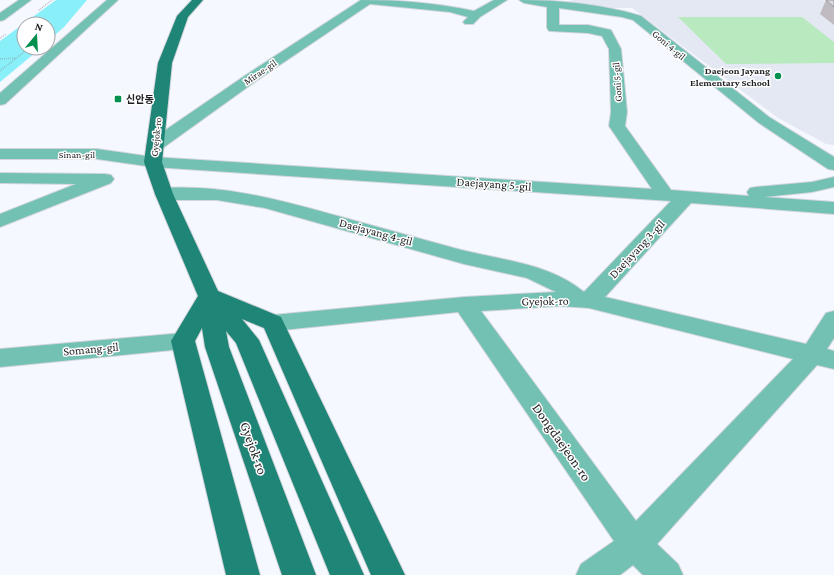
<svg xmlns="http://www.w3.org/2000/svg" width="834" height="575" viewBox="0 0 834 575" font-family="'Crimson Pro','Noto Sans KR',serif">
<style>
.built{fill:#e4e8f3}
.green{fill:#b9e9be}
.water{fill:#89f0fa}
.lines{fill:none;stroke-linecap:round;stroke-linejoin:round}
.minor-casing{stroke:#d3d5dc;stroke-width:2}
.major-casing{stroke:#d3d5dc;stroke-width:2}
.path{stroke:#8d8e93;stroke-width:1.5;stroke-dasharray:0.5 1.5;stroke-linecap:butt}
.minor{fill:#72c1b2;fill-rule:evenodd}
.major{fill:#1f8576;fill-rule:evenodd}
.wall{fill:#bfbbc1}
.building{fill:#ded9e0;stroke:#9b989d}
.poi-dot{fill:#03904f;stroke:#fff;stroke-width:1.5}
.labels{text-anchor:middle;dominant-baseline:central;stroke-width:3;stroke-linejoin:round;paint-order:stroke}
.far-street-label{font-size:10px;fill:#1e1f22;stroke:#fff}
.far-poi-label{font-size:10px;font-weight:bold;fill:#1e1f22;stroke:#fff;text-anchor:end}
.street-label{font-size:12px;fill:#1e1f22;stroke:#fff}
.near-street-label{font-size:14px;fill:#1e1f22;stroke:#fff}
</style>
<rect width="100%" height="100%" fill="#f6f8ff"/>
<!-- built -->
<path class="built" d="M 572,0 L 834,0 L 834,145 L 826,144 L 778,118 L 632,8 L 602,8 L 569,3 Z"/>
<!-- green -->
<path class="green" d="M 678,17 L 802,17 L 834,42 L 834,63 L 726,64 Z"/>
<!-- water -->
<path class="water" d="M 56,0 L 87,0 L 64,27 L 48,41 L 48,24 L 24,24 L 24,48 L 41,48 L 0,82 L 0,41 Z"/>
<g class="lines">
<defs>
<path id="minor" d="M 19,0 L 31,0 L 4,20 L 0,21 L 0,13 Z
M 107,0 L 118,0 L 5,104 L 0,105 L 0,93 Z
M 361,0 C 399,0 437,3 474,11 L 494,0 L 507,0 L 480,17 L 473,24 L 465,24 L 463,22 L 468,17 L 450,12 L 370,4 L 256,81 L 160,150 L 154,151 L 148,150 L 146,146 L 148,142 L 246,75 Z
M 519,0 C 559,0 602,4 641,16 L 769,117 L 834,157 L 834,170 L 828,169 L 759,123 L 633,20 L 622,17 L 559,8 L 559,25 L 588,25 L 611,30 L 621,49 L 627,112 L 625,126 L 671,190 L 749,196 L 747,192 L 750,188 L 756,187 L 812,182 L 834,177 L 834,187 L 812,192 L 764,197 L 834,202 L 834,214 L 691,203 L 605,297 L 806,344 L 826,313 L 834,311 L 834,338 L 827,349 L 834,351 L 834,369 L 817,365 L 657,544 L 678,564 L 683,575 L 643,575 L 633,565 L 620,575 L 576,575 L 581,564 L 614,541 L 458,312 L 273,331 L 265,329 L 261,323 L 265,317 L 273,315 L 464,297 L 556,292 L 527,278 L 464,264 L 265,208 L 217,200 L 164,200 L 157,198 L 155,194 L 157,190 L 164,188 C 226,185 275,199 334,215 C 374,226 414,237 454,248 C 498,260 548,262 584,292 L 671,201 L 153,167 L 97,159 L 0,159 L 0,149 L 97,149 L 153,157 L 652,189 L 609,126 L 611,112 L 609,49 L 602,36 L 588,33 L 549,31 L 547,28 L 547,7 L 524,3 ZM 560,306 L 589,308 L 793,359 L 636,521 L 481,311 Z
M 0,173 L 105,174 L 111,175 L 114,179 L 111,183 L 0,227 L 0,214 L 76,184 L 0,183 Z
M 183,333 L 192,335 L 195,341 L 192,347 L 183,349 L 0,367 L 0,349 Z"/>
<path id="major" d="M 192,0 L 203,0 L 188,17 L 172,63 L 162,162 L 173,194 L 218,291 L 281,317 L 405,575 L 371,575 L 264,328 L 242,319 L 259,340 L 364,575 L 330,575 L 236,343 L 226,331 L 229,347 L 316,575 L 282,575 L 205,347 L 202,328 L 195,341 L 260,575 L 226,575 L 171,341 L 198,296 L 155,194 L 144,162 L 158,63 L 177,16 Z"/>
</defs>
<!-- minor casing -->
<use href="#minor" class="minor-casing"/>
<!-- major casing -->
<use href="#major" class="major-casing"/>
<!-- path -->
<path class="path" d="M 39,10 L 52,0
M 0,38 L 6,34
M 0,59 L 15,58
M 0,71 L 29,48"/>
<!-- minor -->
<use href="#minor" class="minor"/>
<!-- major -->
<use href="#major" class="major"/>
</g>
<!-- wall -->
<path class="wall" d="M 826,0 L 834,0 L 834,25 L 820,14 Z"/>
<!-- building -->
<path class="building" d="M 826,0 L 834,0 L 834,7 Z"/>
<!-- markers -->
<g class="poi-dot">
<circle cx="778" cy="76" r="4"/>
<rect x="114" y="95" width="8" height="8" rx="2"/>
</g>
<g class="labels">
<!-- far-street labels -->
<g class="far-street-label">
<text transform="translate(669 45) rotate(40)">Goni 4-gil</text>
<text transform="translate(260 72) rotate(-34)">Mirae-gil</text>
<text transform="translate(617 82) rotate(-94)">Goni 5-gil</text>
<text transform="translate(156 137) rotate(-84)">Gyejok-ro</text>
<text x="77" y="154">Sinan-gil</text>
</g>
<!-- far-poi labels -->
<g class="far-poi-label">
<text x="770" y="70">Daejeon Jayang<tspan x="770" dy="12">Elementary School</tspan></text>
<text x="126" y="99" text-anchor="start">신안동</text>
</g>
<!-- street labels -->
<g class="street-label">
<text transform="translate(494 184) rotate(4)">Daejayang 5-gil</text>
<text transform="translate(376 232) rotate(15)">Daejayang 4-gil</text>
<text transform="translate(637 249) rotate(-47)">Daejayang 3-gil</text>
<text transform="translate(545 301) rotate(-1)">Gyejok-ro</text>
<text transform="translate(91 349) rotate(-5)">Somang-gil</text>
</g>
<!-- near-street labels -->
<g class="near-street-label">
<text transform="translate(562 442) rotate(55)">Dongdaejeon-ro</text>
<text transform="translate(254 448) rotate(70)">Gyejok-ro</text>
</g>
</g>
<!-- north arrow -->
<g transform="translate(36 36) rotate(18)"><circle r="19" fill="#ffffff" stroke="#a5a5a7"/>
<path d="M0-3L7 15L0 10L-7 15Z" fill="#03904f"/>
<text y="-6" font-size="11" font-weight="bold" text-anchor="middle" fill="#1e1f22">N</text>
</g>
</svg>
